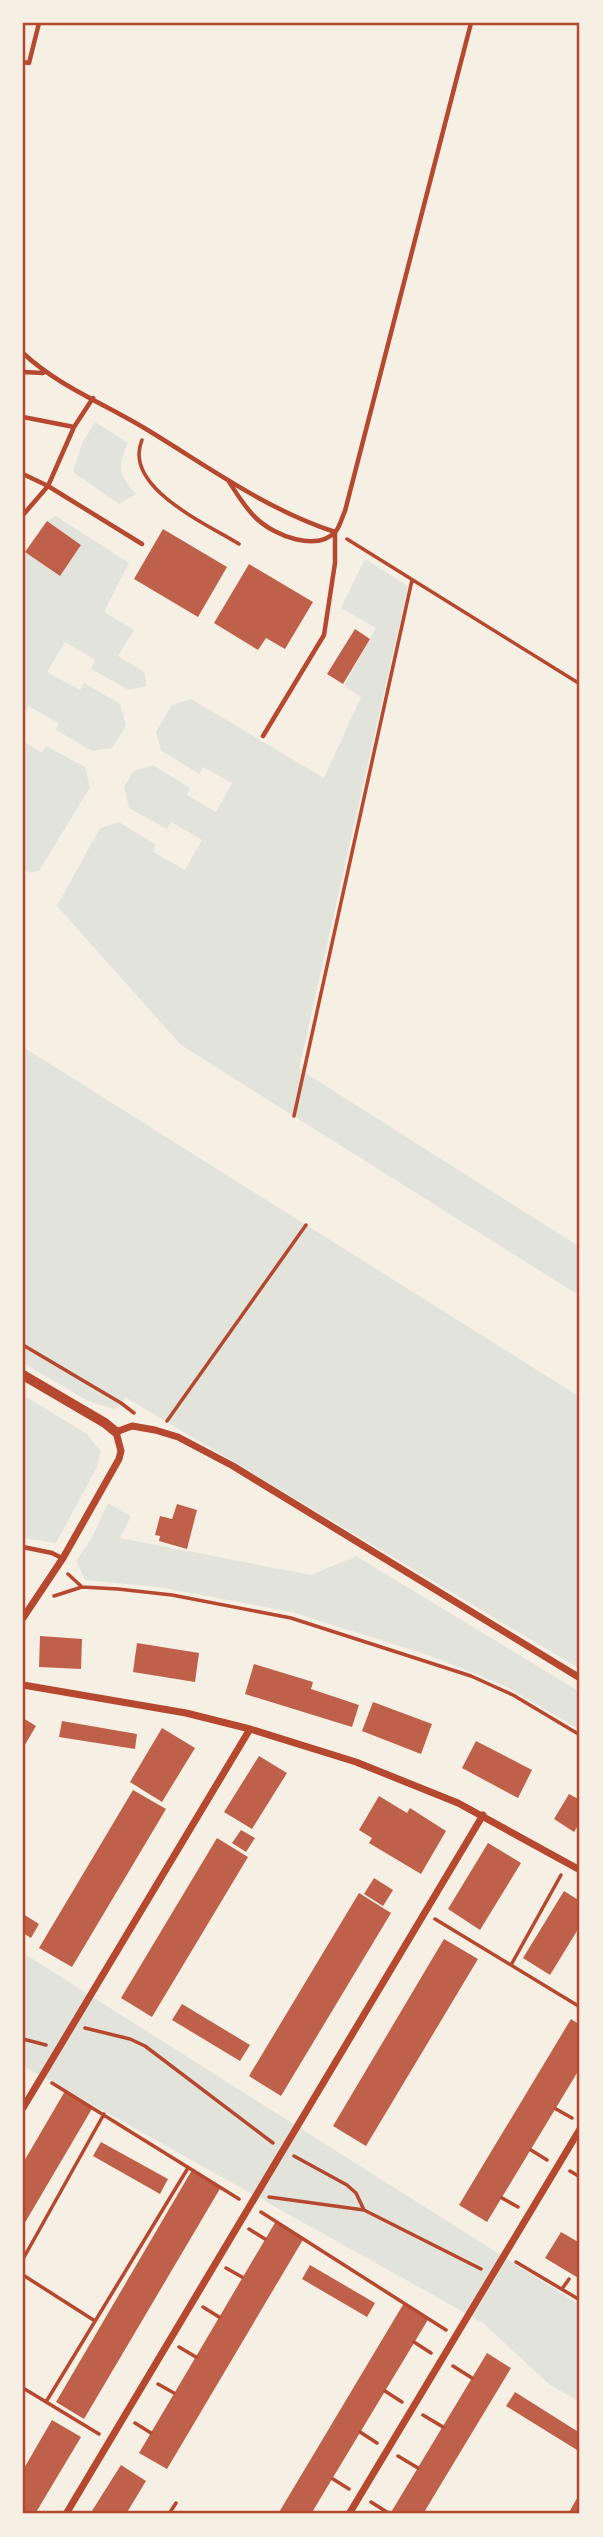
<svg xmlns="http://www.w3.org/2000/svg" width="603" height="2537" viewBox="0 0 603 2537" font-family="Rubik,sans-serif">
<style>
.green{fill:#e2e4dc}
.building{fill:#bf614a}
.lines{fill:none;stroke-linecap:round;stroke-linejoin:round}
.path{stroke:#b5482f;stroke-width:3.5}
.service{stroke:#b5482f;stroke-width:4.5}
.minor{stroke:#b5482f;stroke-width:7}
.tertiary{stroke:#b5482f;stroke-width:10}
.neatline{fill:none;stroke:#b5482f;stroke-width:2.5}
</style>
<rect width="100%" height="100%" fill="#f6efe4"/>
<!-- green -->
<path class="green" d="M 95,422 L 128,443 C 117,468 118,473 136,494 L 119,504 L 73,472 L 82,444 Z
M 56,516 L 129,563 L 104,612 L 134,630 L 118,656 L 144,672 L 147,686 L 129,690 L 91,669 L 95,660 L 65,642 L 47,672 L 80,690 L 84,683 L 120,704 L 126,726 L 112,748 L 92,751 L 56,730 L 59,723 L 28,706 L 23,714 L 23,556 L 25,552 L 60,576 L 81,545 L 47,521 Z
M 365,559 L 408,586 L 299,1069 L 580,1247 L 580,1296 L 181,1045 L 57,906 L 100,828 L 119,822 L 156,845 L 153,852 L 185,870 L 202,840 L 171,822 L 167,829 L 129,808 L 124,787 L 134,771 L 153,765 L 190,788 L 187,795 L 216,812 L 232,783 L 203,767 L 199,774 L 161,750 L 156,732 L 172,705 L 191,699 L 324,778 L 361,697 L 344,686 L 376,628 L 341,608 Z
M 23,741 L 42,753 L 46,746 L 85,767 L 90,787 L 39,871 L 28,873 L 23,866 Z
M 23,1047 L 580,1397 L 580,1669 L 125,1397 L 121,1406 L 114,1409 L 88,1401 L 23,1363 Z
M 23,1395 L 87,1434 L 101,1452 L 96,1469 L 56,1543 L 23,1538 Z
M 108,1503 L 131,1516 L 120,1538 L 311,1575 L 356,1556 L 580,1692 L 580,1730 L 505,1686 L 428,1655 L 292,1612 L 158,1587 L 85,1580 L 76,1561 L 91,1539 Z
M 23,1953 L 580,2305 L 580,2402 L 550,2385 L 483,2323 L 23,2066 Z"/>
<!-- building -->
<path class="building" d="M 47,521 L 81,545 L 60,576 L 25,552 Z
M 163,529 L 227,567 L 198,617 L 134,579 Z
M 249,564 L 313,602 L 285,649 L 266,638 L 258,650 L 214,623 Z
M 355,629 L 370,639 L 343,684 L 327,674 Z
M 177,1504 L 197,1510 L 187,1549 L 159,1541 L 160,1536 L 155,1535 L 160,1516 L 172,1519 Z
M 40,1636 L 82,1639 L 81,1669 L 39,1667 Z
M 137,1643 L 199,1653 L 195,1682 L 133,1672 Z
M 254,1664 L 313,1682 L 311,1689 L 359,1705 L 352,1727 L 245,1694 Z
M 373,1702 L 432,1724 L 421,1754 L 362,1731 Z
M 23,1718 L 36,1726 L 23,1748 Z
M 62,1721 L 137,1734 L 135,1749 L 59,1737 Z
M 162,1728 L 195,1748 L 162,1802 L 130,1782 Z
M 476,1741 L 532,1770 L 518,1798 L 462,1768 Z
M 259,1756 L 287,1773 L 252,1829 L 224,1812 Z
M 133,1790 L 166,1809 L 72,1967 L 39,1948 Z
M 569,1794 L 580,1800 L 580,1822 L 574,1832 L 554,1819 Z
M 379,1796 L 407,1813 L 410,1808 L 446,1831 L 421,1874 L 369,1843 L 372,1838 L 359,1830 Z
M 241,1830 L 255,1838 L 246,1852 L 232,1843 Z
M 217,1838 L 248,1857 L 152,2017 L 121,1998 Z
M 488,1843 L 521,1863 L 480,1930 L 448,1909 Z
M 374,1878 L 393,1890 L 383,1906 L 364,1894 Z
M 564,1891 L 580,1901 L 580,1926 L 550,1975 L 523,1958 Z
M 359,1893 L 391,1913 L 281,2096 L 249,2076 Z
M 23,1914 L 39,1924 L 31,1938 L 23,1933 Z
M 444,1939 L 478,1959 L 366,2146 L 333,2126 Z
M 182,2004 L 250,2045 L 240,2061 L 172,2020 Z
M 571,2019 L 580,2025 L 580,2068 L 487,2222 L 459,2205 Z
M 65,2091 L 93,2107 L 23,2226 L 23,2163 Z
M 101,2142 L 168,2179 L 160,2194 L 93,2156 Z
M 192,2170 L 221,2187 L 84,2419 L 56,2402 Z
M 276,2221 L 304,2238 L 167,2469 L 139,2453 Z
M 561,2232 L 580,2243 L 580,2279 L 545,2258 Z
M 310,2265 L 375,2303 L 367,2317 L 302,2279 Z
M 404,2303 L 429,2318 L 311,2514 L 278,2514 Z
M 487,2353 L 511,2368 L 423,2514 L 390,2514 Z
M 515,2392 L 580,2433 L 580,2444 L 577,2450 L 506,2406 Z
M 52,2420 L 81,2437 L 35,2514 L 23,2514 L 23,2470 Z
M 121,2465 L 146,2481 L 126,2514 L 90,2514 Z
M 580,2493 L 580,2514 L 568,2514 Z"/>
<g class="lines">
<!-- path -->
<path class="path" d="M 142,440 C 122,487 207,524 239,544
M 347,539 L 580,684
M 294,1116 L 412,580
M 23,1345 L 121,1403 L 134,1413
M 167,1421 L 306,1225
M 68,1574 L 82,1587
M 54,1596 L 82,1587 L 118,1589 L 172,1595 L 291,1618 L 471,1676 L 513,1695 L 580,1735
M 435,1919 L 580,2007
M 511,1965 L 561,1875
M 85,2028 L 130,2039 L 145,2046 L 273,2143
M 23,2039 L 46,2045
M 52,2083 L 239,2199
M 556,2109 L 572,2118
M 531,2150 L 547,2160
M 294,2156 L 347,2185 L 356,2193 L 364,2210
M 570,2171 L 580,2177
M 269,2197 L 364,2210 L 481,2269
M 502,2198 L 518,2207
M 261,2212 L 446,2330
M 249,2229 L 265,2239
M 23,2259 L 104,2114
M 516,2262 L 580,2300
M 226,2268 L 242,2277
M 23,2275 L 95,2321
M 562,2289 L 569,2279
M 203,2307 L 219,2317
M 414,2342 L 431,2353
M 179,2347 L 196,2357
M 453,2366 L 472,2378
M 158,2384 L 174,2393
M 23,2388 L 99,2434
M 385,2391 L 402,2402
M 46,2402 L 188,2168
M 423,2415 L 443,2427
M 135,2423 L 151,2433
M 360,2432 L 377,2443
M 398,2456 L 418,2468
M 333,2479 L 349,2489
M 371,2502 L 390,2514
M 169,2514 L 176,2503"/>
<!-- service -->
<path class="service" d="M 23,62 L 29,63 L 39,23
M 23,353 C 58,386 105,404 146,429 C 207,466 267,510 335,532 L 335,563 L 324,635 L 263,736
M 23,372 L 43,373
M 23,417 L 74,427
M 23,474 L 48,486 L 142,544
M 228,480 C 237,494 245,508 257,519 C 274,535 317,553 336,531 C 340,526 342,517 345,511 L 471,23
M 23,515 L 48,486 L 74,427 L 93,398
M 23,1547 L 52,1553 L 62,1558"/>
<!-- minor -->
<path class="minor" d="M 23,1618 L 63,1558 L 119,1459 L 121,1451 L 116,1432 L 132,1426 L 155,1430 L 178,1437 L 233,1466 L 580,1678
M 23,1685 L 186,1713 L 250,1729 L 356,1762 L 458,1803 L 580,1870
M 23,2108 L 250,1729
M 66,2514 L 483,1815
M 349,2514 L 580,2129"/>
<!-- tertiary -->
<path class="tertiary" d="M 23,1375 L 105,1423 L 116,1432"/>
</g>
<!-- border -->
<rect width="603" height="2537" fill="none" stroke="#f6efe4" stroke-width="49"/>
<rect x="24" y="24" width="554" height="2488" class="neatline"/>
</svg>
